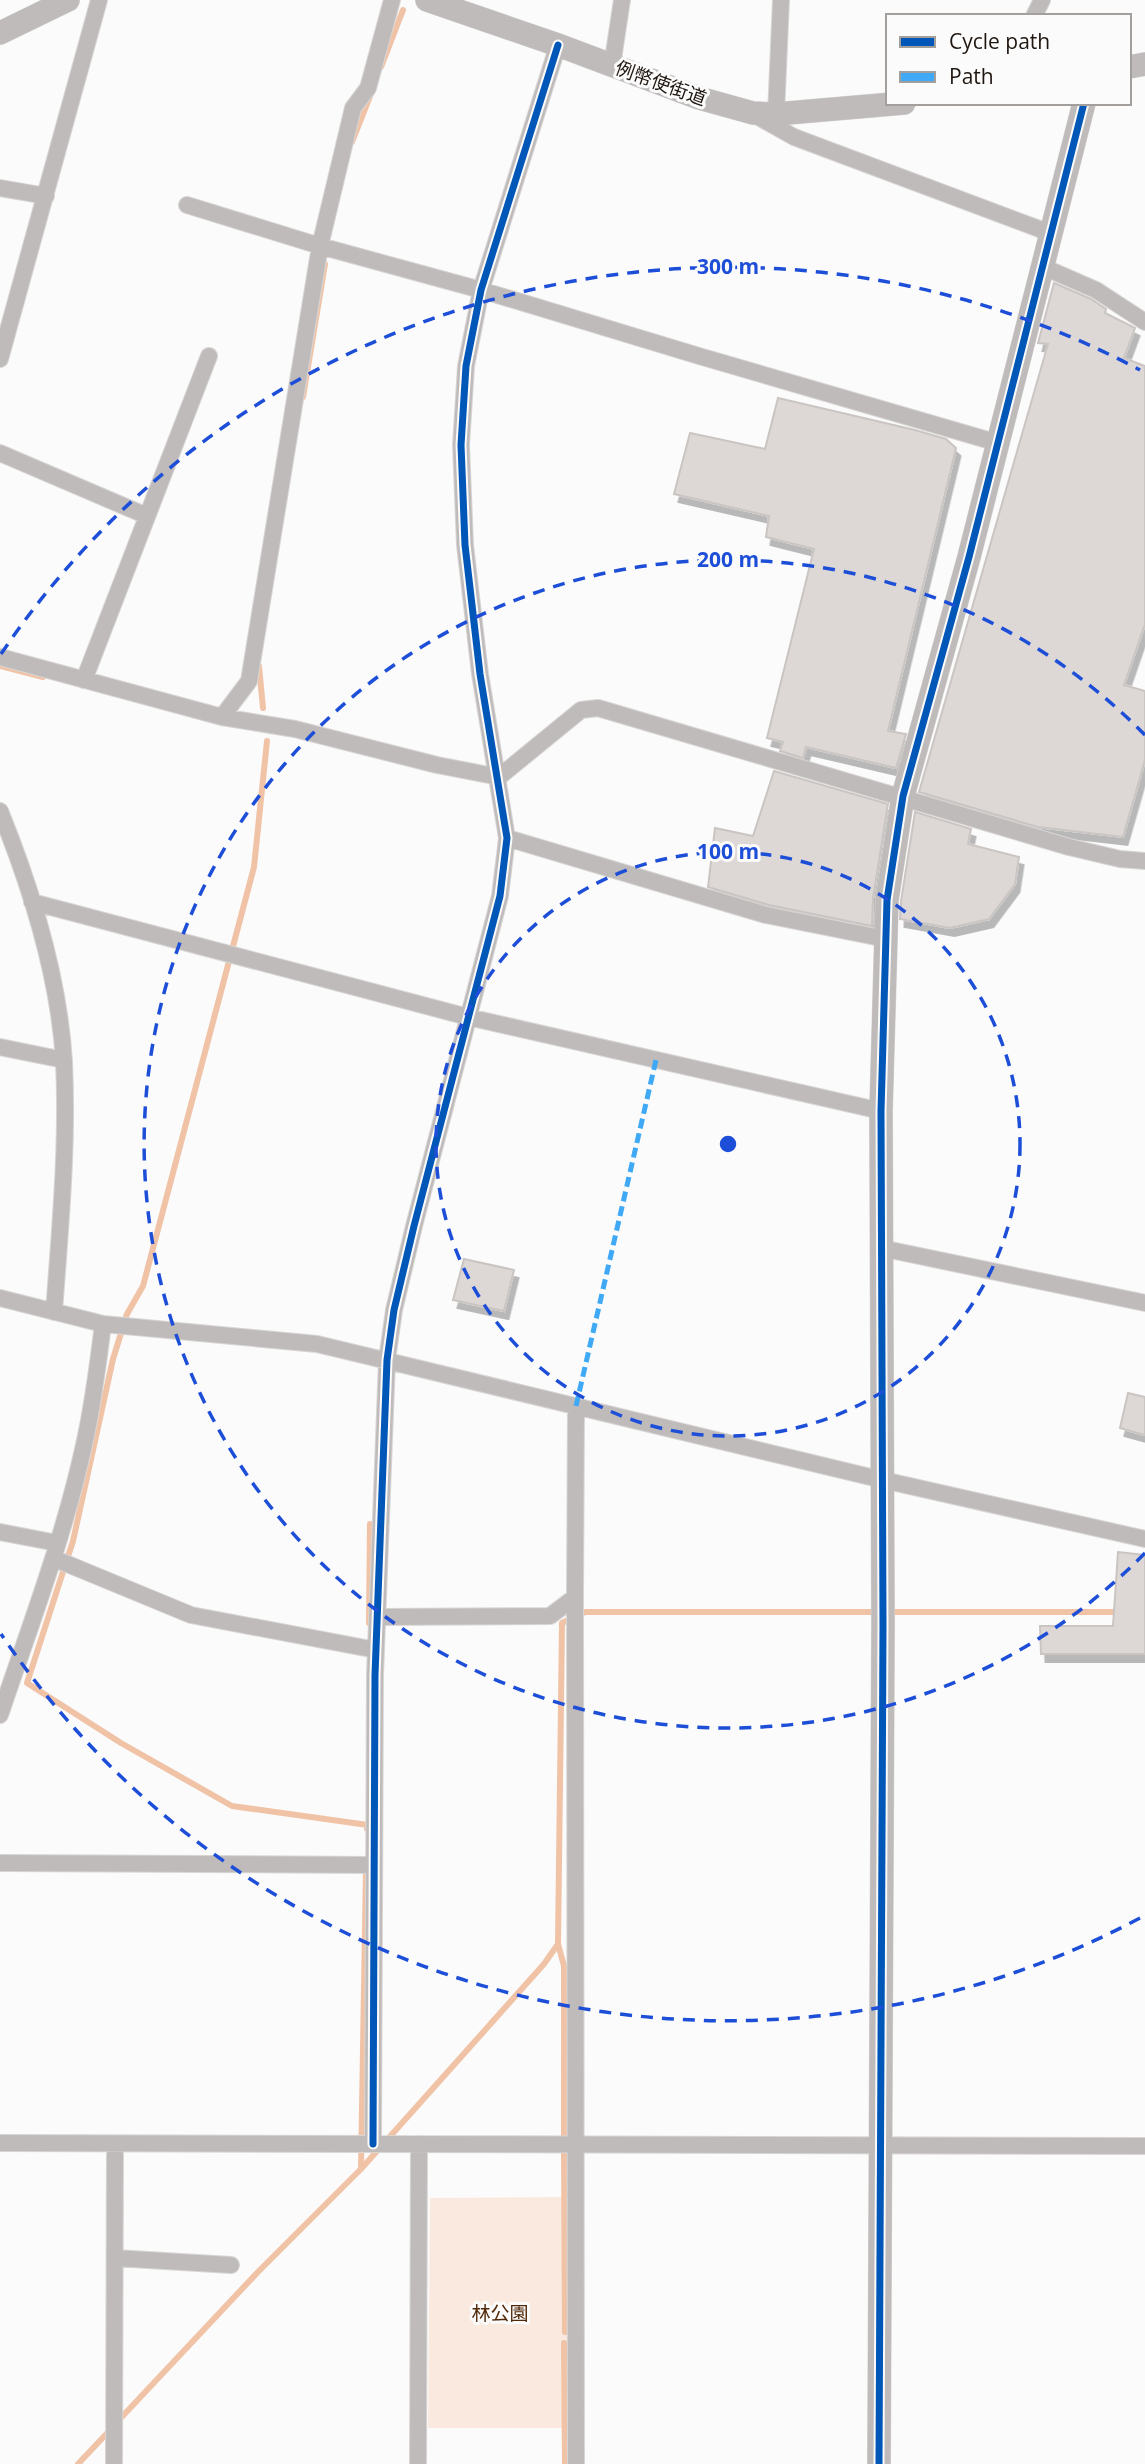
<svg xmlns="http://www.w3.org/2000/svg" width="1145" height="2464" viewBox="0 0 1145 2464" font-family="'Open Sans','Noto Sans JP',sans-serif">
<style>
.green{fill:#fae9de}
.lines{fill:none;stroke-linecap:round;stroke-linejoin:round}
.stream{stroke:#f0c3a7;stroke-width:6}
.building{fill:#ddd8d5;stroke:#cac5c2;stroke-width:2;filter:url(#shadow)}
.street-casing{stroke:#d8d6d5;stroke-width:18}
.secondary-casing{stroke:#d8d6d5;stroke-width:24}
.street{stroke:#bfbbba;stroke-width:16}
.secondary{stroke:#bebbba;stroke-width:23}
.quiet{stroke:#3fa9f5;stroke-width:5;stroke-dasharray:10 5;stroke-linecap:butt}
.cycleway-casing{stroke:#fbfbfb;stroke-width:11}
.cycleway{stroke:#0057b8;stroke-width:7}
.ring{fill:none;stroke:#1d4ed8;stroke-width:3.5;stroke-dasharray:12 9}
.labels{text-anchor:middle;dominant-baseline:central;stroke-width:6;stroke-linejoin:round;paint-order:stroke}
.street-label{font-size:19px;fill:#1f1610;stroke:#fbfbfb}
.park-label{font-size:19px;fill:#502808;stroke:#fbfbfb}
.centre{fill:#1d4ed8;stroke:#fbfbfb;stroke-width:3.5}
.ring-label{font-size:21px;text-anchor:middle;font-weight:bold;fill:#1d4ed8;stroke:#fbfbfb;stroke-width:6;stroke-linejoin:round;paint-order:stroke}
</style>
<defs>
<filter id="shadow"><feDropShadow dx="4.5" dy="8" stdDeviation="0" flood-color="#0004"/></filter>
</defs>
<rect width="100%" height="100%" fill="#fbfbfb"/>
<!-- green -->
<path class="green" d="M 570,2197 L 570,2428 L 428,2428 L 430,2198 Z"/>
<g class="lines">
<!-- stream -->
<path class="stream" d="M 381,67 L 403,10
M 352,142 L 371,94
M 303,397 L 325,264
M 0,666 L 43,677
M 259,666 L 263,708
M 267,741 L 254,867 L 143,1286 L 127,1314 L 113,1359 L 73,1541 L 27,1683 L 121,1743 L 232,1806 L 368,1825 L 367,1829
M 888,1612 L 1122,1612
M 369,1623 L 370,1524
M 558,1944 L 564,1966 L 564,2136
M 564,2153 L 565,2332
M 361,2169 L 366,1868
M 564,2343 L 565,2464
M 118,2421 L 256,2274 L 361,2169 L 544,1964 L 558,1944 L 562,1623 L 585,1612 L 877,1612
M 78,2464 L 111,2429"/>
</g>
<!-- building -->
<path class="building" d="M 1054,283 L 1091,299 L 1106,309 L 1105,313 L 1135,328 L 1124,358 L 1145,366 L 1145,624 L 1124,685 L 1145,691 L 1145,760 L 1123,837 L 1038,827 L 919,792 L 1048,344 L 1038,343 Z
M 778,398 L 915,430 L 946,439 L 956,448 L 888,731 L 906,734 L 896,768 L 806,747 L 803,758 L 780,751 L 783,742 L 767,738 L 814,549 L 766,537 L 769,516 L 674,494 L 690,433 L 765,449 Z
M 774,771 L 888,804 L 873,898 L 872,926 L 769,905 L 708,887 L 715,828 L 753,836 Z
M 915,812 L 971,829 L 968,844 L 1019,857 L 1015,884 L 989,919 L 950,928 L 900,919 L 901,901 Z
M 464,1259 L 514,1270 L 504,1311 L 453,1300 Z
M 1128,1393 L 1145,1397 L 1145,1435 L 1120,1428 Z
M 1118,1552 L 1145,1555 L 1145,1654 L 1041,1654 L 1040,1626 L 1113,1626 Z"/>
<g class="lines">
<defs>
<path id="street" d="M 1034,16 L 1042,0
M 612,66 L 622,0
M 776,114 L 781,0
M 755,115 L 794,137 L 1050,233
M 0,188 L 46,196
M 187,205 L 320,246 L 481,290 L 699,356 L 998,443
M 1041,266 L 1096,290 L 1145,322
M 0,359 L 99,0
M 0,453 L 147,516
M 0,657 L 222,717 L 295,729 L 437,765 L 499,777
M 84,680 L 209,356
M 222,717 L 249,681 L 320,246 L 353,108 L 368,88 L 392,0
M 499,777 L 581,710 L 598,708 L 1069,847 L 1120,859 L 1145,861
M 0,811 C 32,890 59,976 64,1062 C 68,1146 60,1229 54,1312
M 507,838 L 766,915 L 886,939
M 32,902 L 468,1017 L 881,1111
M 0,1047 L 64,1060
M 881,1248 L 1145,1303
M 0,1298 L 103,1324 L 317,1344 L 883,1480 L 1145,1539
M 576,1406 L 575,1597 L 576,2464
M 0,1532 L 57,1543
M 53,1558 L 191,1615 L 376,1650
M 377,1617 L 550,1616 L 575,1597
M 0,1715 C 30,1626 64,1537 84,1445 C 93,1405 98,1365 103,1324
M 0,1863 L 373,1865
M 0,2143 L 1145,2146
M 373,2144 L 375,1675 L 387,1360 L 394,1310 L 414,1226 L 500,896 L 507,838 L 480,674 L 465,545 L 461,445 L 466,366 L 481,290 L 558,45
M 115,2258 L 231,2265
M 114,2464 L 115,2144
M 418,2464 L 419,2144"/>
<path id="secondary" d="M 427,0 L 558,45 L 699,98 L 753,113 L 776,114 L 904,103
M 0,33 L 68,0
M 1129,67 L 1145,64
M 879,2464 L 883,1625 L 881,1111 L 887,900 L 903,796 L 969,557 L 1084,103"/>
</defs>
<!-- street casing -->
<use href="#street" class="street-casing"/>
<!-- secondary casing -->
<use href="#secondary" class="secondary-casing"/>
<!-- street -->
<use href="#street" class="street"/>
<!-- secondary -->
<use href="#secondary" class="secondary"/>
<!-- quiet -->
<path class="quiet" d="M 576,1406 L 656,1060"/>
<defs>
<path id="cycleway" d="M 373,2144 L 375,1675 L 387,1360 L 394,1310 L 414,1226 L 500,896 L 507,838 L 480,674 L 465,545 L 461,445 L 466,366 L 481,290 L 558,45
M 879,2464 L 883,1625 L 881,1111 L 887,900 L 903,796 L 969,557 L 1084,103"/>
</defs>
<!-- cycleway casing -->
<use href="#cycleway" class="cycleway-casing"/>
<!-- cycleway -->
<use href="#cycleway" class="cycleway"/>
</g>
<!-- distance rings -->
<g class="ring">
<circle cx="728" cy="1144" r="292"/>
<path d="M1145 1553A584 584 0 1 1 1145 735"/>
<path d="M1140 1918A877 877 0 0 1 1 1634M1 654A877 877 0 0 1 1140 370"/>
</g>
<g class="labels">
<!-- street labels -->
<g class="street-label">
<text transform="translate(661 83) rotate(20)">例幣使街道</text>
</g>
<!-- park labels -->
<g class="park-label">
<text x="500" y="2313">林公園</text>
</g>
</g>
<circle cx="728" cy="1144" r="10" class="centre"/>
<g class="ring-label">
<text x="728" y="274">300 m</text>
<text x="728" y="567">200 m</text>
<text x="728" y="859">100 m</text>
</g>
<!-- legend -->
<rect x="886" y="14" width="245" height="91" fill="#fbfbfb" stroke="#a39f9d" stroke-width="2"/>
<rect x="900" y="37" width="35" height="10" fill="#0057b8" stroke="#a39f9d" stroke-width="2"/>
<text x="949" y="49" font-size="21" fill="#1f1610">Cycle path</text>
<rect x="900" y="72" width="35" height="10" fill="#3fa9f5" stroke="#a39f9d" stroke-width="2"/>
<text x="949" y="84" font-size="21" fill="#1f1610">Path</text>
</svg>
